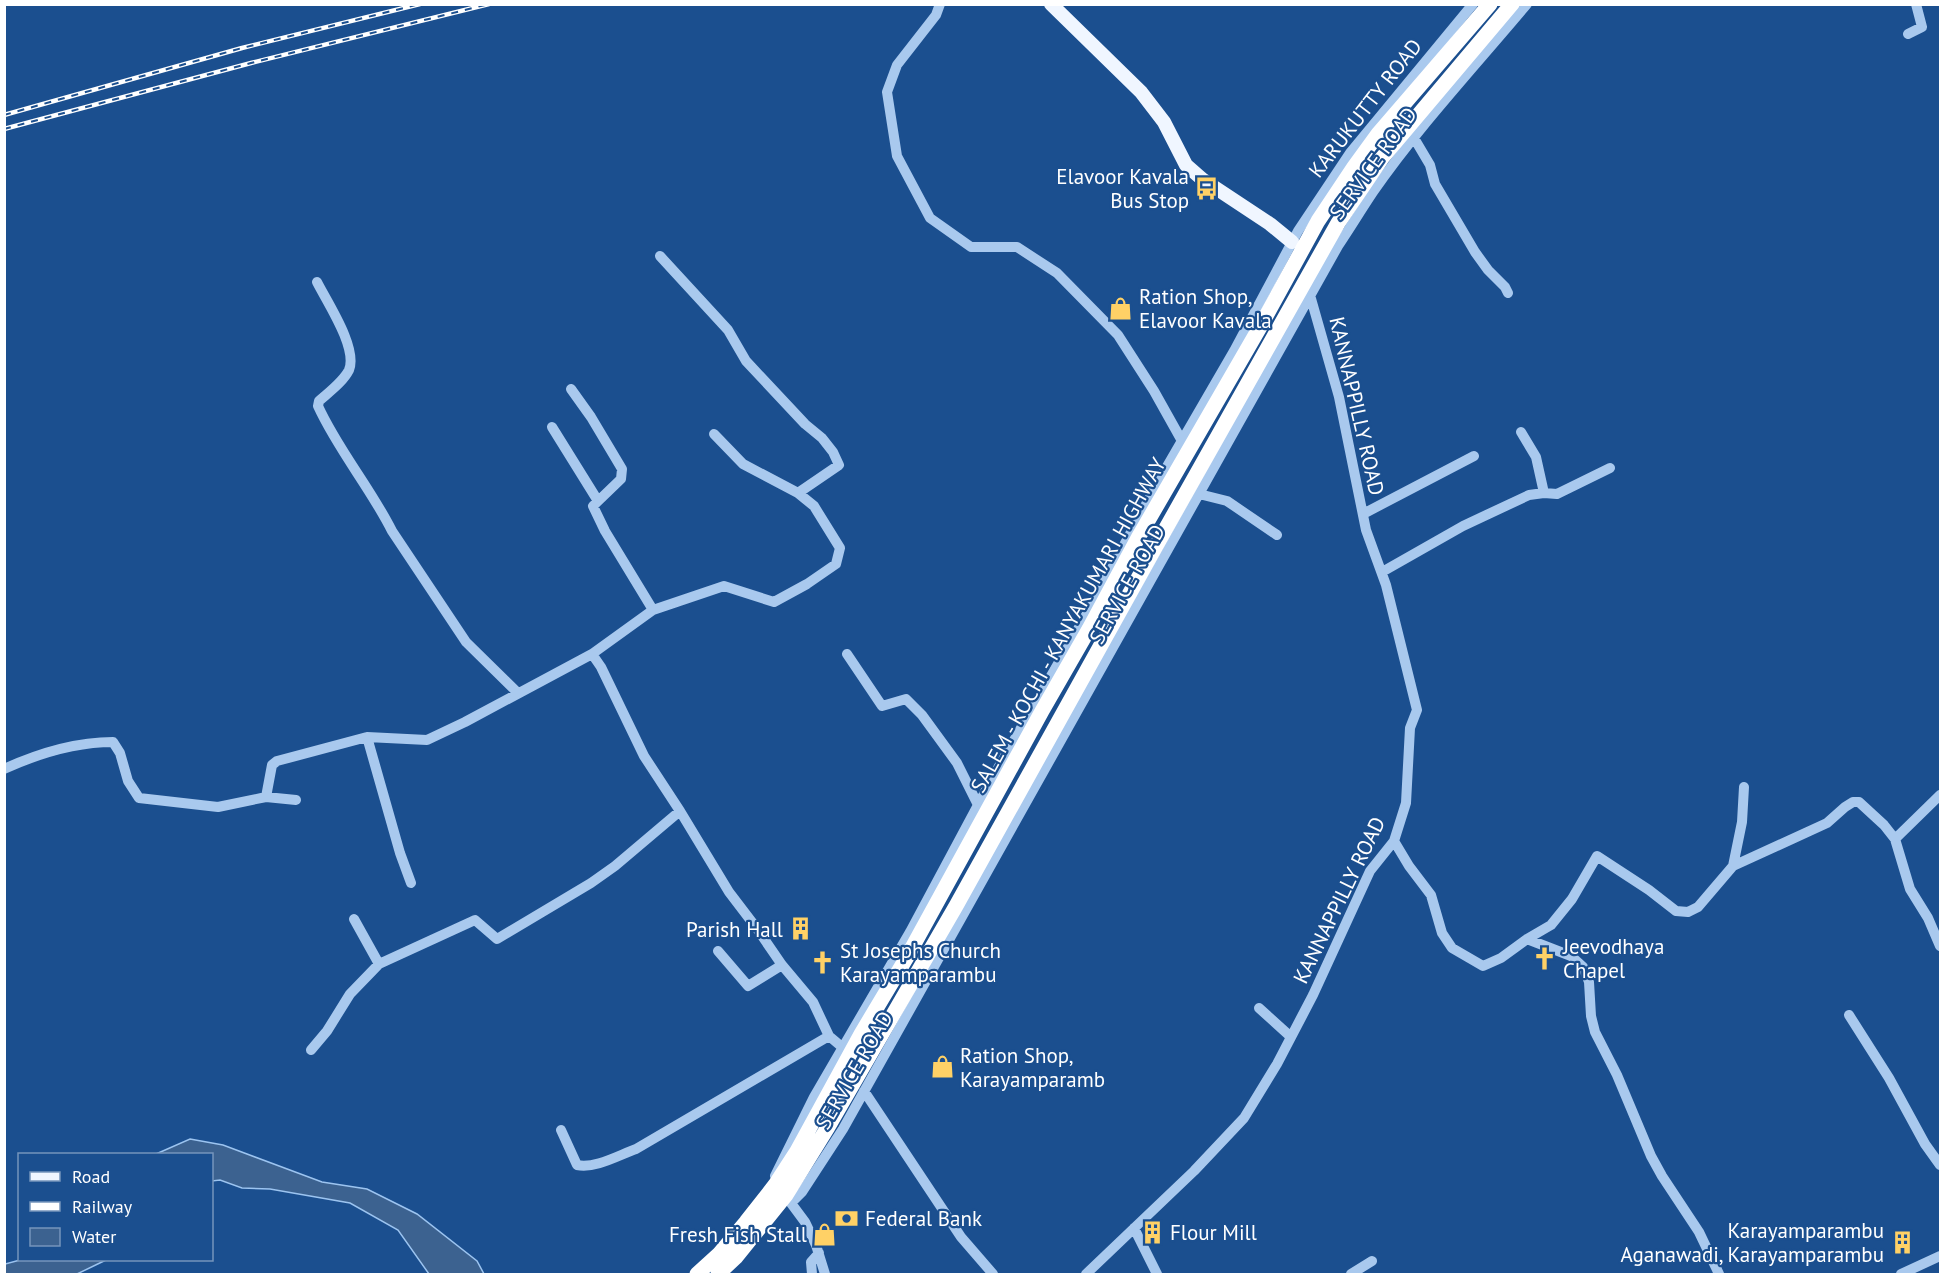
<svg xmlns="http://www.w3.org/2000/svg" width="1945" height="1279" viewBox="0 0 1945 1279" font-family="'PT Sans',sans-serif">
<style>
.water{fill:#3c6290;stroke:#9cc4f0;stroke-width:1.5}
.lines{fill:none;stroke-linecap:round;stroke-linejoin:round}
.minor{stroke:#a9c9ee;stroke-width:10}
.major{stroke:#f0f6ff;stroke-width:14}
.highway{stroke:#fff;stroke-width:15}
.rail-casing{stroke:#fff;stroke-width:4.5}
.rail{stroke:#1b4f8f;stroke-width:2;stroke-dasharray:7;stroke-linecap:butt}
.labels{text-anchor:middle;dominant-baseline:central;stroke-width:4.5;stroke-linejoin:round;paint-order:stroke}
.street-label{font-size:21px;fill:#fff;stroke:#1b4f8f}
.poi-label{font-size:21px;fill:#fff;stroke:#1b4f8f;text-anchor:start}
</style>
<rect width="100%" height="100%" fill="#1b4f8f"/>
<!-- water -->
<path class="water" d="M 190,1139 L 223,1145 L 322,1182 L 367,1189 L 417,1214 L 477,1261 L 484,1274 L 429,1274 L 398,1230 L 350,1203 L 270,1189 L 242,1188 L 220,1180 L 212,1181 L 212,1154 L 156,1154 Z
M 20,1260 L 106,1260 L 77,1274 L 5,1274 L 5,1264 Z"/>
<g class="lines">
<!-- minor -->
<path class="minor" d="M 940,4 L 936,15 L 897,65 L 887,92 L 897,156 L 930,218 L 971,247 L 1017,247 L 1057,273 L 1118,335 L 1154,391 L 1182,441
M 1908,34 L 1922,27 L 1916,4
M 1414,138 L 1430,165 L 1435,184 L 1475,252 L 1488,270 L 1505,287 L 1508,293
M 660,256 L 728,330 L 746,361 L 805,424 L 822,438 L 833,452 L 839,465 L 798,493
M 317,282 C 327,302 358,348 349,370 C 343,382 329,392 319,401 L 318,406 C 338,450 370,487 392,531 L 466,642 L 518,693
M 571,389 L 591,417 L 622,469 L 621,479 L 593,506 L 605,531 L 653,610
M 552,427 L 598,501
M 1521,432 L 1536,457 L 1544,493
M 1199,494 L 1227,501 L 1277,535
M 1363,514 L 1474,456
M 1382,572 L 1463,526 L 1529,495 L 1544,493 L 1557,494 L 1610,468
M 592,654 L 653,610 L 724,586 L 774,602 L 807,584 L 836,564 L 840,548 L 814,506 L 798,493 L 743,464 L 714,434
M 847,654 L 882,706 L 906,699 L 922,715 L 957,763 L 978,805
M 367,737 L 400,853 L 411,883
M 4,769 C 37,754 77,742 113,742 L 120,753 L 128,781 L 139,798 L 218,807 L 266,797 L 296,800
M 266,797 L 272,765 L 277,761 L 367,737 L 427,740 L 465,722 L 592,654 L 601,667 L 644,756 L 680,811 L 729,892 L 758,930 L 782,965 L 813,1002 L 829,1036 L 842,1047
M 1895,839 L 1940,795
M 1394,841 L 1409,866 L 1431,895 L 1442,933 L 1452,948 L 1483,966 L 1501,958 L 1527,939 L 1571,956 L 1583,967 L 1589,982 L 1591,1016 L 1595,1032 L 1617,1075 L 1651,1156 L 1662,1176 L 1699,1232 L 1719,1274
M 1733,866 L 1742,822 L 1744,787
M 354,919 L 379,964 L 475,920 L 497,939 L 591,883 L 615,866 L 680,811
M 1527,939 L 1551,925 L 1572,899 L 1597,856 L 1649,890 L 1676,911 L 1688,912 L 1698,907 L 1733,866 L 1827,823 L 1845,807 L 1853,802 L 1859,802 L 1884,825 L 1895,839 L 1910,889 L 1928,918 L 1940,946
M 718,951 L 748,986 L 782,965
M 1259,1008 L 1291,1037
M 1849,1015 L 1889,1078 L 1925,1144 L 1940,1165
M 311,1050 L 327,1031 L 350,994 L 379,964
M 864,1091 L 961,1237 L 993,1274
M 561,1130 L 577,1165 C 595,1169 619,1155 636,1149 L 829,1036
M 775,1176 L 814,1097 L 910,932 L 994,775 L 1089,610 L 1158,482 L 1234,351 L 1298,231 L 1350,153 L 1473,4
M 782,1191 L 805,1222 L 816,1245 L 825,1274
M 791,1203 L 802,1192 L 843,1129 L 1338,246 C 1350,228 1361,210 1373,192 C 1419,126 1475,66 1527,4
M 1134,1228 L 1157,1274
M 812,1274 L 811,1262 L 819,1253
M 1086,1274 L 1194,1171 L 1244,1118 L 1277,1064 L 1313,995 L 1370,871 L 1394,841 L 1406,803 L 1410,728 L 1417,710 L 1386,585 L 1366,530 L 1339,397 L 1310,295
M 1351,1274 L 1372,1261
M 1901,1274 L 1940,1256"/>
<!-- major -->
<path class="major" d="M 1051,4 L 1141,92 L 1164,122 L 1186,165 L 1202,179 L 1270,224 L 1292,242"/>
<!-- highway -->
<path class="highway" d="M 697,1274 L 719,1254 L 746,1222 L 775,1185 L 797,1151 L 861,1034 L 907,957 L 1042,711 L 1089,629 L 1138,538 L 1260,327 L 1318,221 L 1354,167 L 1378,134 L 1490,4
M 718,1274 L 736,1257 L 786,1195 L 828,1127 L 956,906 L 1156,546 L 1338,223 L 1382,158 L 1512,4"/>
<defs>
<path id="rail" d="M 4,115 L 242,48 L 420,4
M 4,129 L 251,63 L 489,4"/>
</defs>
<!-- rail casing -->
<use href="#rail" class="rail-casing"/>
<!-- rail -->
<use href="#rail" class="rail"/>
</g>
<!-- icons -->
<defs>
<symbol id="bus-bare" viewBox="-9 -9 18 18"><path d="M-5-6H5V4H4V6H2V4H-2V6H-4V4H-5ZM-3.5-4V0h7V-4ZM-3.5 1.2v1.5H-2V1.2ZM2 1.2v1.5H3.5V1.2Z" fill="#ffd166" stroke="#1b4f8f" stroke-width="2.5" paint-order="stroke"/></symbol>
<symbol id="shop-bare" viewBox="-9 -9 18 18"><path d="M-5-2.5h2.3a2.7 3.5 0 0 1 5.4 0H5L5.5 6h-11ZM-1.5-2.5h3a1.5 2.3 0 0 0-3 0Z" fill="#ffd166" stroke="#1b4f8f" stroke-width="2.5" paint-order="stroke"/></symbol>
<symbol id="building-bare" viewBox="-9 -9 18 18"><path d="M-4-6H4V6H1V3H-1V6H-4ZM-2.5-4.3h1.7v1.8h-1.7ZM.8-4.3h1.7v1.8H.8ZM-2.5-1h1.7V.8h-1.7ZM.8-1h1.7V.8H.8Z" fill="#ffd166" stroke="#1b4f8f" stroke-width="2.5" paint-order="stroke"/></symbol>
<symbol id="church-bare" viewBox="-9 -9 18 18"><path d="M-1.2-6h2.4v3.5h3.3v2.4h-3.3V6h-2.4V-.1h-3.3v-2.4h3.3Z" fill="#ffd166" stroke="#1b4f8f" stroke-width="2.5" paint-order="stroke"/></symbol>
<symbol id="bank-bare" viewBox="-9 -9 18 18"><path d="M-6-4H6V4H-6ZM0-2.3a2.3 2.3 0 1 0 0 4.6a2.3 2.3 0 1 0 0-4.6Z" fill="#ffd166" stroke="#1b4f8f" stroke-width="2.5" paint-order="stroke"/></symbol>
</defs>
<g fill-rule="evenodd">
<use href="#bus-bare" x="1190" y="172" width="33" height="33"/>
<use href="#shop-bare" x="1104" y="292" width="33" height="33"/>
<use href="#building-bare" x="784" y="912" width="33" height="33"/>
<use href="#church-bare" x="1528" y="942" width="33" height="33"/>
<use href="#church-bare" x="806" y="946" width="33" height="33"/>
<use href="#shop-bare" x="926" y="1050" width="33" height="33"/>
<use href="#bank-bare" x="830" y="1202" width="33" height="33"/>
<use href="#building-bare" x="1136" y="1216" width="33" height="33"/>
<use href="#shop-bare" x="808" y="1218" width="33" height="33"/>
<use href="#building-bare" x="1886" y="1226" width="33" height="33"/>
</g>
<g class="labels">
<!-- street labels -->
<g class="street-label">
<text transform="translate(1365 108) rotate(-52)">KARUKUTTY ROAD</text>
<text transform="translate(1373 163) rotate(-54)">SERVICE ROAD</text>
<text transform="translate(1357 406) rotate(77)">KANNAPPILLY ROAD</text>
<text transform="translate(1127 584) rotate(-61)">SERVICE ROAD</text>
<text transform="translate(1068 625) rotate(-61)">SALEM - KOCHI - KANYAKUMARI HIGHWAY</text>
<text transform="translate(1339 900) rotate(-64)">KANNAPPILLY ROAD</text>
<text transform="translate(854 1070) rotate(-60)">SERVICE ROAD</text>
</g>
<!-- poi labels -->
<g class="poi-label">
<text x="1189" y="176" text-anchor="end">Elavoor Kavala<tspan x="1189" dy="24">Bus Stop</tspan></text>
<text x="1139" y="296">Ration Shop,<tspan x="1139" dy="24">Elavoor Kavala</tspan></text>
<text x="783" y="929" text-anchor="end">Parish Hall</text>
<text x="1563" y="946">Jeevodhaya<tspan x="1563" dy="24">Chapel</tspan></text>
<text x="840" y="950">St Josephs Church<tspan x="840" dy="24">Karayamparambu</tspan></text>
<text x="960" y="1055">Ration Shop,<tspan x="960" dy="24">Karayamparamb</tspan></text>
<text x="865" y="1218">Federal Bank</text>
<text x="1884" y="1230" text-anchor="end">Karayamparambu<tspan x="1884" dy="24">Aganawadi, Karayamparambu</tspan></text>
<text x="1170" y="1232">Flour Mill</text>
<text x="807" y="1234" text-anchor="end">Fresh Fish Stall</text>
</g>
</g>
<!-- border -->
<rect width="1945" height="1279" fill="none" stroke="#ffffff" stroke-width="12"/>
<!-- legend -->
<rect x="18" y="1153" width="195" height="108" fill="#1b4f8f" stroke="#7695bc" stroke-width="1.5"/>
<rect x="30" y="1172" width="30" height="9" fill="#f0f6ff" stroke="#7695bc" stroke-width="1.5"/>
<text x="72" y="1183" font-size="18" fill="#ffffff">Road</text>
<rect x="30" y="1202" width="30" height="9" fill="#ffffff" stroke="#7695bc" stroke-width="1.5"/>
<text x="72" y="1213" font-size="18" fill="#ffffff">Railway</text>
<rect x="30" y="1228" width="30" height="18" fill="#3c6290" stroke="#7695bc" stroke-width="1.5"/>
<text x="72" y="1243" font-size="18" fill="#ffffff">Water</text>
</svg>
